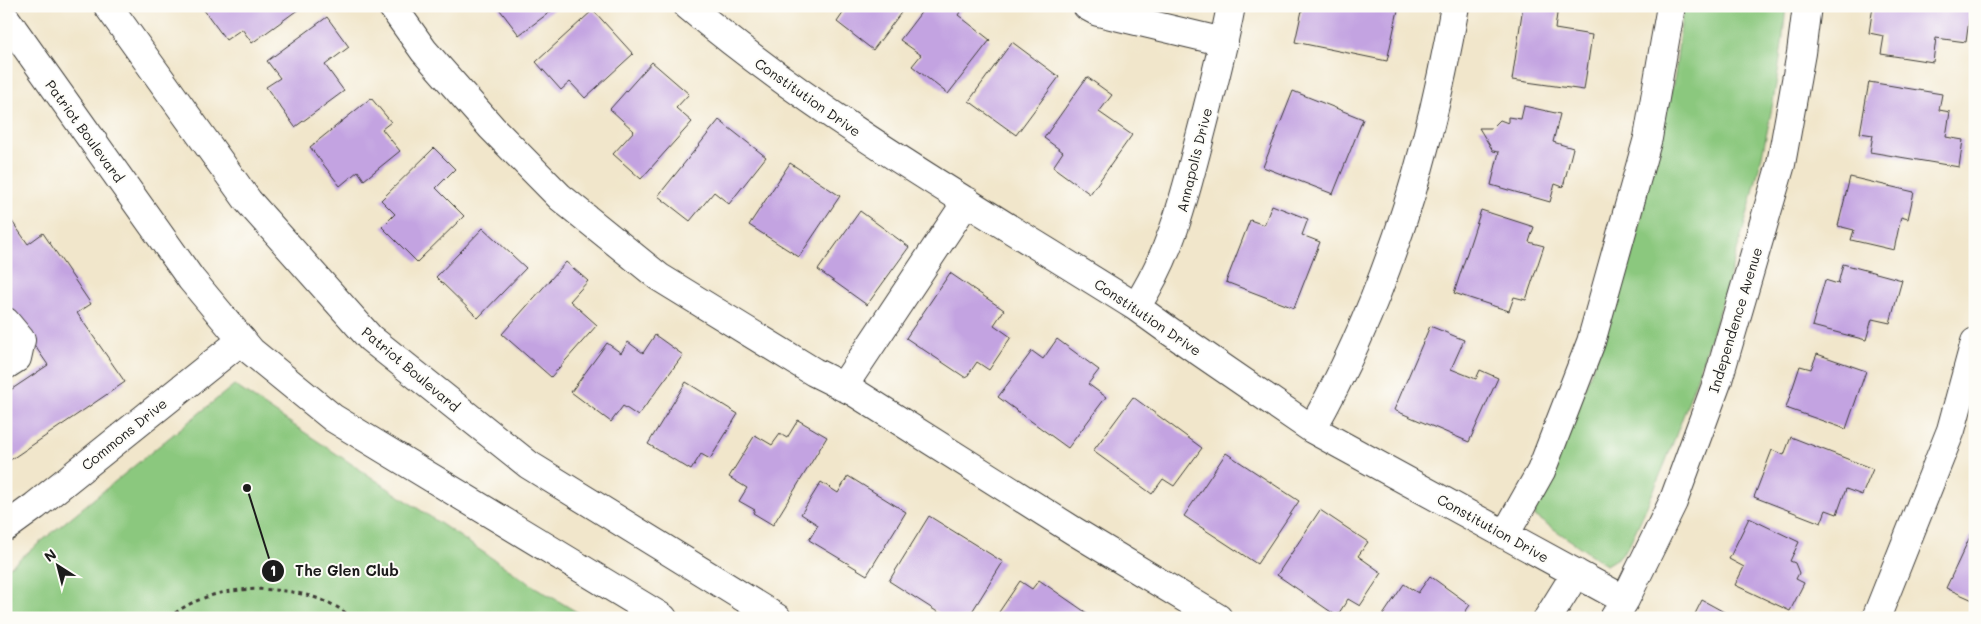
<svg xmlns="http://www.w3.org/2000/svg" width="1981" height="624" viewBox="0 0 1981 624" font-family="Mali,sans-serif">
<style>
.green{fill:#8bc87e;stroke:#54724d}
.building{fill:#c3a3e1}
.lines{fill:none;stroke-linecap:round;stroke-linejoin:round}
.minor-casing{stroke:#3c3a36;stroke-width:30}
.major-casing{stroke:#3c3a36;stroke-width:30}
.path{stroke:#3c3a36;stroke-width:3;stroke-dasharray:4 4;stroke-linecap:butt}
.minor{stroke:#fff;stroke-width:28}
.major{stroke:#fff;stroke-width:28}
.labels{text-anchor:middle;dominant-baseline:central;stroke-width:4;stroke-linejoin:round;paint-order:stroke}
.street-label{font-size:14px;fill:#1c1c1c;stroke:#fdfcf7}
.leader{fill:none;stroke:#1c1c1c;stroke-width:2}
.callout-dot{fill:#1c1c1c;stroke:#fdfcf7;stroke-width:2}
.mark-label{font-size:15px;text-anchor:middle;font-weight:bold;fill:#fff}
.callout-label{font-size:15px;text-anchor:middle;font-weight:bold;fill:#1c1c1c;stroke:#fdfcf7;stroke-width:4;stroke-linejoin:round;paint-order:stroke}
</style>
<rect width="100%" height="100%" fill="#fdfcf7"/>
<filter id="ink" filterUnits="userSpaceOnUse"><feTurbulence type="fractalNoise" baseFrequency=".02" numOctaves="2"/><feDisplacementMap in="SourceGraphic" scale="10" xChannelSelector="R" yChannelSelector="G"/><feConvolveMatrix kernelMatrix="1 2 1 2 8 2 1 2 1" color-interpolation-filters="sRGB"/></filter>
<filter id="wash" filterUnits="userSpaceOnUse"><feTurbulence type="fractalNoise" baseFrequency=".0096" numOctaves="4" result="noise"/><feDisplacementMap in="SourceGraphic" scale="20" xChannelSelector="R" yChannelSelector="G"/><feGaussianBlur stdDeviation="1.12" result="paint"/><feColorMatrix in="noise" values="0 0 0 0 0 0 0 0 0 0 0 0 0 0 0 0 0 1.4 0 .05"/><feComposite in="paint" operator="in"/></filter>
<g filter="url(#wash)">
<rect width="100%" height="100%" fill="#f1e6cb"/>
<!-- green -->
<path class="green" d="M 1683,6 L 1786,6 C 1777,112 1749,216 1717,317 C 1692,395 1664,473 1628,547 L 1619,557 L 1606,565 L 1535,516 L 1535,506 L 1592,370 L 1631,257 L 1675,75 Z
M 234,385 L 535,587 L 587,618 L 6,618 L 6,570 Z"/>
<g id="blocks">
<!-- building -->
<path class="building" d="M 201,6 L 303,6 L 252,43 L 242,29 L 226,40 Z
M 497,6 L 558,6 L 519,35 Z
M 842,6 L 906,6 L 873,50 L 837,22 L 846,9 Z
M 926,6 L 964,6 L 958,15 L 990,40 L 948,94 L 912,66 L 921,55 L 900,40 Z
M 1303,6 L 1381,6 L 1398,10 L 1387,61 L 1295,42 Z
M 1523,6 L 1558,6 L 1555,29 L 1592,35 L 1584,90 L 1512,80 Z
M 1873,6 L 1971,6 L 1966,42 L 1936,38 L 1933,62 L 1881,54 L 1884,36 L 1869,33 Z
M 593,10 L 633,54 L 585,98 L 570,82 L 561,90 L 536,62 Z
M 327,17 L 349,47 L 325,65 L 344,91 L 295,127 L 266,87 L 280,78 L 267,61 Z
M 1012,42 L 1059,77 L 1016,135 L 969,101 Z
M 652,62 L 689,94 L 676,108 L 692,122 L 641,179 L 613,154 L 634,131 L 610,109 Z
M 1087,77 L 1112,95 L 1099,112 L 1132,135 L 1090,194 L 1053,167 L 1063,152 L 1044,138 Z
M 1869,82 L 1942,94 L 1939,110 L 1950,112 L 1946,137 L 1963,140 L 1959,167 L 1870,152 L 1873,135 L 1860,133 Z
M 1293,91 L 1363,119 L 1333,194 L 1263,167 Z
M 371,98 L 391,122 L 382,129 L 400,151 L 364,180 L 358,171 L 340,186 L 310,147 Z
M 1524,106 L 1560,114 L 1553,142 L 1573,148 L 1563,187 L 1555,184 L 1550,202 L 1491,185 L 1499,152 L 1493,151 L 1479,128 L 1492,128 L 1500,120 L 1508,123 L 1508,117 L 1521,119 Z
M 719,120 L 766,157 L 729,204 L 714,192 L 690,221 L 658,196 Z
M 434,148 L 455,169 L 436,188 L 464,216 L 417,262 L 382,227 L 395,214 L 381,200 Z
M 790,163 L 840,196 L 799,257 L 749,225 Z
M 1850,177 L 1914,192 L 1908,219 L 1901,217 L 1894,250 L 1851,240 L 1854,230 L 1838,226 Z
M 1272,205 L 1308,219 L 1302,235 L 1320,242 L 1294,308 L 1226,282 L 1250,220 L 1264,225 Z
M 1481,210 L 1534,227 L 1529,242 L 1544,246 L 1526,300 L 1514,297 L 1509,311 L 1454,293 Z
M 860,211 L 909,247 L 867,305 L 818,270 Z
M 6,213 L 28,244 L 43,233 L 91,304 L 77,313 L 125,382 L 6,463 L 6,393 L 48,365 L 6,304 Z
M 483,228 L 526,268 L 478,318 L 436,277 Z
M 566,262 L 588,281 L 570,301 L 597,325 L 551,377 L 502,334 Z
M 1843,264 L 1902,280 L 1890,323 L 1872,319 L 1866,340 L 1812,326 L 1825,280 L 1838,284 Z
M 950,273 L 1004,310 L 994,325 L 1011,337 L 989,370 L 977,362 L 966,378 L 906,338 Z
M 1430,326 L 1464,340 L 1451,369 L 1476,379 L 1480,370 L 1498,378 L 1469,442 L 1394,410 Z
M 655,335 L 683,355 L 638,416 L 623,406 L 611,422 L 571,392 L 607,343 L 621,353 L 628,342 L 643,353 Z
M 1057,339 L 1099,370 L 1088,384 L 1106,397 L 1068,448 L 998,397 L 1032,351 L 1043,359 Z
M 1817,354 L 1866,371 L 1846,429 L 1786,408 L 1800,366 L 1811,369 Z
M 686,382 L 738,414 L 710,459 L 701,454 L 691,470 L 648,444 Z
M 1133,397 L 1202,448 L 1174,486 L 1163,479 L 1152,494 L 1093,451 Z
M 798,420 L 827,437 L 773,525 L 753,513 L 755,510 L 739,501 L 747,488 L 729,477 L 755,435 L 772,445 L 780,434 L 787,438 Z
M 1791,437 L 1873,469 L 1862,495 L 1846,489 L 1837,514 L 1826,510 L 1821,523 L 1754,497 L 1772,450 L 1784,455 Z
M 1226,453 L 1299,501 L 1257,564 L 1184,516 Z
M 848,476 L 906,512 L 867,575 L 809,540 L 818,525 L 801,514 L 821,482 L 838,493 Z
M 1320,510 L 1368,542 L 1358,556 L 1382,573 L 1360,606 L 1348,599 L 1337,616 L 1277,575 Z
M 929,516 L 1003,562 L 968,618 L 947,618 L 889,581 Z
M 1749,518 L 1799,542 L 1790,561 L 1795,563 L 1799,573 L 1796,579 L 1804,583 L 1790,611 L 1735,585 L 1744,567 L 1729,559 Z
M 1975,526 L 1975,601 L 1946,588 Z
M 1430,576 L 1470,605 L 1461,618 L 1381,618 L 1404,584 L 1418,593 Z
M 1039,580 L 1094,618 L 995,618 L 1020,581 L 1032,589 Z
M 1702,600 L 1735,618 L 1693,618 Z"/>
</g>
</g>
<g filter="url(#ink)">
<use href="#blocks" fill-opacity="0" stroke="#3c3a36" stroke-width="1"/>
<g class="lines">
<defs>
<path id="minor" d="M 392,6 L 424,51 L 492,128 L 560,197 L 659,277 L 814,372 L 854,392 L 1074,531 L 1218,618
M 688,6 C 826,122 984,211 1136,307 L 1168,330 L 1312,429 L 1625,600
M 1087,6 L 1098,12 L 1224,42
M 1136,307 C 1172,252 1185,195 1201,133 C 1212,91 1223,49 1231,6
M 6,322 L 21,340 L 17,358 L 6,365
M 843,387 L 967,201
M 1312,429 C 1385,300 1430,152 1455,6
M 6,527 L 35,506 L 242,340
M 1505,535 L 1541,471 L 1591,342 L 1648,138 L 1671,6
M 1548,618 L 1576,573
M 1614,618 L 1625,600 L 1673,502 L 1718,380 L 1781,164 L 1801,53 L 1807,6
M 1876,618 L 1951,430 L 1975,342"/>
<path id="major" d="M 108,6 L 248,201 L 370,338 L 529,465 L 777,618
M 6,19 L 191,279 L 251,351 L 333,418 L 663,618"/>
</defs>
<!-- minor casing -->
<use href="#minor" class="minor-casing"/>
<!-- major casing -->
<use href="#major" class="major-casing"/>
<!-- path -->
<path class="path" d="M 169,618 C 180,608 196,600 210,596 C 248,583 322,588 351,618"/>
<!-- minor -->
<use href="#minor" class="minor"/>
<!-- major -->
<use href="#major" class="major"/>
</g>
</g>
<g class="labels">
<!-- street labels -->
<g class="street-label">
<text transform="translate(808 97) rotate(35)">Constitution Drive</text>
<text transform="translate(85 131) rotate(54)">Patriot Boulevard</text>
<text transform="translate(1194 160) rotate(-76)">Annapolis Drive</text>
<text transform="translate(1148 317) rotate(34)">Constitution Drive</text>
<text transform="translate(1735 320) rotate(-73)">Independence Avenue</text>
<text transform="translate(411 369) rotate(40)">Patriot Boulevard</text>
<text transform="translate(124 434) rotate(-39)">Commons Drive</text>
<text transform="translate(1493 528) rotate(29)">Constitution Drive</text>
</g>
</g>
<!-- callouts -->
<path class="leader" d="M247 488L273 571"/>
<g class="callout-dot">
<circle cx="247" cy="488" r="5"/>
<circle cx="273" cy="571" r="12"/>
</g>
<g class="mark-label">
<text x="273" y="576">1</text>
</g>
<g class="callout-label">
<text x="347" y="576">The Glen Club</text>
</g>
<!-- margin -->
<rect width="1981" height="624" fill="none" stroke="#fdfcf7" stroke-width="25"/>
<!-- north arrow -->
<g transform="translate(58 566) rotate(324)" stroke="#fdfcf7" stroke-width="4" paint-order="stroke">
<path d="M0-4L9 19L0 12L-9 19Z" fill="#1c1c1c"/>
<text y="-8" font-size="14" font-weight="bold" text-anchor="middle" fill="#1c1c1c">N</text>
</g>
</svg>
